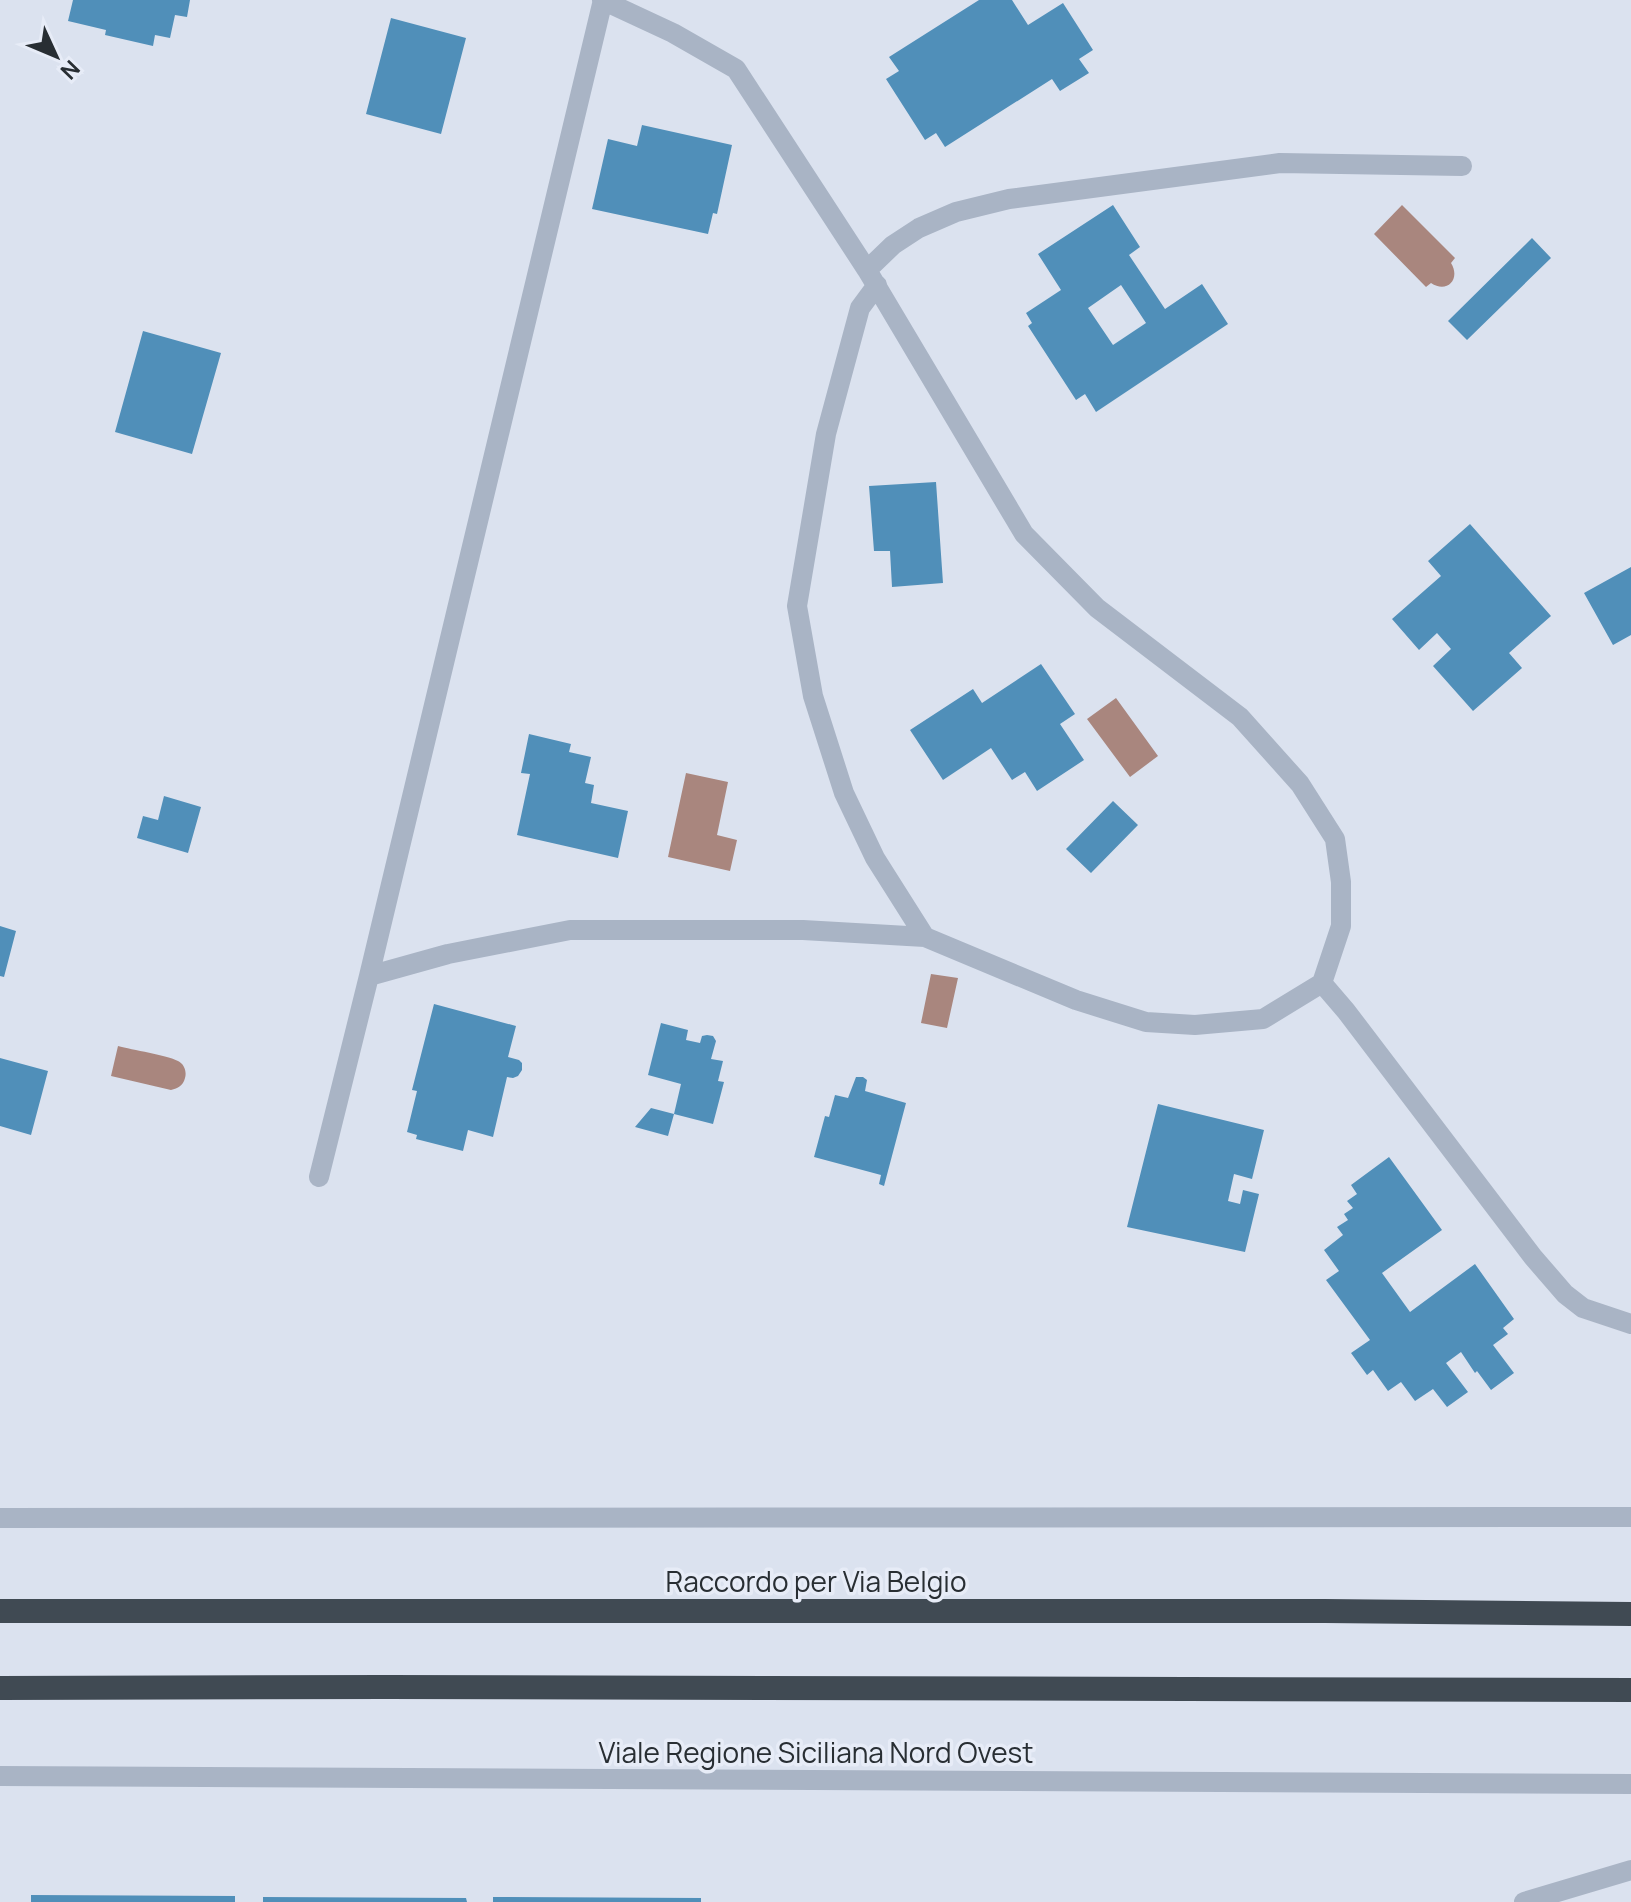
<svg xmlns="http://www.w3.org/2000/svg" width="1631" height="1902" viewBox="0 0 1631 1902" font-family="Manrope,sans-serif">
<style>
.water{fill:#a9867e}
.building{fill:#508fb9;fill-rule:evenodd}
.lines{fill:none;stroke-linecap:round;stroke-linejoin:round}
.minor{stroke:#a9b4c5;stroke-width:20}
.highway{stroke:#404a53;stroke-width:24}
.labels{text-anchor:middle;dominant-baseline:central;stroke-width:7;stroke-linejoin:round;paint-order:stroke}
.street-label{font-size:28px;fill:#282e33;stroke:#e7ecf7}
</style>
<rect width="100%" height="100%" fill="#dbe2ef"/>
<!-- water -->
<path class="water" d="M 1402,205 L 1455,258 L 1451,263 C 1461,279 1447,294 1431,283 L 1426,287 L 1374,234 Z
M 1116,698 L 1158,756 L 1130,777 L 1087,719 Z
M 686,773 L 728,782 L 717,835 L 737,840 L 730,871 L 668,857 Z
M 931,974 L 958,978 L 947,1028 L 921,1023 Z
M 118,1046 C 132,1050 167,1055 178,1061 C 184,1064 187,1071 185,1078 C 183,1086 178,1088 171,1090 L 111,1076 Z"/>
<!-- building -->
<path class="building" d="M 73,0 L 190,0 L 187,17 L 175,15 L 170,38 L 155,35 L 153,46 L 105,35 L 106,30 L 68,21 Z
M 979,0 L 1012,0 L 1028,25 L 1063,3 L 1093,50 L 1079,59 L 1089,73 L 1060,91 L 1052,79 L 945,147 L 936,133 L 925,140 L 886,79 L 899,71 L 889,57 Z
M 391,18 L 466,38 L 441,134 L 366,114 Z
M 642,125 L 732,145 L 717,214 L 713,213 L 708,234 L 592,209 L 608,139 L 637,146 Z
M 1113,205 L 1140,247 L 1129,255 L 1165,309 L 1202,284 L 1228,324 L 1096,412 L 1085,394 L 1076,400 L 1028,326 L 1032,323 L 1026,313 L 1061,290 L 1038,254 ZM 1121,285 L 1146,323 L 1113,345 L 1088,308 Z
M 1532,238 L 1551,258 L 1467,340 L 1448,321 Z
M 143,331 L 221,353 L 192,454 L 115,432 Z
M 936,482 L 943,583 L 892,587 L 890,551 L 874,551 L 869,486 Z
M 1470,524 L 1551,616 L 1509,653 L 1522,668 L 1473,711 L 1433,666 L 1451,649 L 1437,633 L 1419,650 L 1392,619 L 1441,576 L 1428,561 Z
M 1631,567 L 1631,635 L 1613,645 L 1584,593 Z
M 1041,664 L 1075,714 L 1060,724 L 1084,760 L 1037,791 L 1025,772 L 1012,780 L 991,748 L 943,780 L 910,730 L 973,689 L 982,703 Z
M 529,734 L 571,744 L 569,752 L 591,757 L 585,783 L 594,785 L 591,803 L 628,811 L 618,858 L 517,835 L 530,774 L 521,773 Z
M 164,796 L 201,807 L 188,853 L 137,838 L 143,816 L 158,820 Z
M 1113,801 L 1138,825 L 1091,873 L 1066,849 Z
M 0,926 L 16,931 L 4,977 L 0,976 Z
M 434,1004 L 516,1026 L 508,1057 L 519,1060 L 522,1063 L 522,1070 L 518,1076 L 513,1078 L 507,1077 L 493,1137 L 468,1130 L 463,1151 L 416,1139 L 417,1135 L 407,1132 L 417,1091 L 412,1090 Z
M 661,1023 L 688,1030 L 686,1040 L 700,1043 L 702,1036 L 707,1035 L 713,1036 L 716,1041 L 711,1059 L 723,1061 L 718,1081 L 724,1082 L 713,1124 L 674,1114 L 681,1084 L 648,1075 Z
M 0,1058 L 48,1071 L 31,1135 L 0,1126 Z
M 856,1077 L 863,1077 L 867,1080 L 865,1091 L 906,1103 L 884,1186 L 879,1184 L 881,1175 L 814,1157 L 825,1116 L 829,1117 L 835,1095 L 848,1098 Z
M 1158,1104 L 1264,1130 L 1252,1179 L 1234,1174 L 1228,1201 L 1240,1204 L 1243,1190 L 1259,1194 L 1245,1252 L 1127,1227 Z
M 651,1108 L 674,1114 L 668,1136 L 635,1127 Z
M 1389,1157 L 1442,1230 L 1382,1273 L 1410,1312 L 1475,1264 L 1514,1319 L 1503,1328 L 1508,1334 L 1493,1345 L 1514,1373 L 1491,1390 L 1477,1371 L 1475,1373 L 1461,1352 L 1446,1363 L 1468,1392 L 1447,1407 L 1433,1389 L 1415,1401 L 1401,1382 L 1388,1391 L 1373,1370 L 1367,1375 L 1351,1353 L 1370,1340 L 1326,1280 L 1339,1271 L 1324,1250 L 1343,1235 L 1337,1227 L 1348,1220 L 1344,1214 L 1353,1208 L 1347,1201 L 1357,1194 L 1351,1185 Z
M 31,1895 L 235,1896 L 235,1902 L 31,1902 Z
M 263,1897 L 466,1898 L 467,1902 L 263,1902 Z
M 493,1897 L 701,1898 L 701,1902 L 493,1902 Z"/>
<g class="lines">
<!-- minor -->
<path class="minor" d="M 867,270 L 893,245 L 919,228 L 956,212 L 1009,199 L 1280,163 L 1462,166
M 877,285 L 860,308 L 826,434 L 797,606 L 813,696 L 844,793 L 875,858 L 925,937
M 369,976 L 448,954 L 570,930 L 803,930 L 925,937 L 1076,1000 L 1146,1022 L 1195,1025 L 1263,1019 L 1322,983 L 1341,926 L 1341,882 L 1335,839 L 1300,784 L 1240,717 L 1097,608 L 1024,534 L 867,270 L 736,69 L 673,33 L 602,0
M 1322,983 L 1346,1011 L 1533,1257 L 1565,1294 L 1583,1308 L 1631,1324
M 319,1177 L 369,976 L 603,0
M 0,1518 L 1631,1517
M 0,1776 L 1631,1784
M 1524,1902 L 1631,1870"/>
<!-- highway -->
<path class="highway" d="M 0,1611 L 1325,1611 L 1631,1614
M 0,1688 L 385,1687 L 1631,1690"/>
</g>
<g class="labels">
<!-- street labels -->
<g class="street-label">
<text x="816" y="1581">Raccordo per Via Belgio</text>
<text x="816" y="1752">Viale Regione Siciliana Nord Ovest</text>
</g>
</g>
<!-- north arrow -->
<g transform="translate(56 56) rotate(134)" stroke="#e7ecf7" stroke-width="6" paint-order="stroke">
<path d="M0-6L14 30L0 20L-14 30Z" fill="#282e33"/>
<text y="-12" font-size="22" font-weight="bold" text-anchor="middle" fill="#282e33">N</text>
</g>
</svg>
